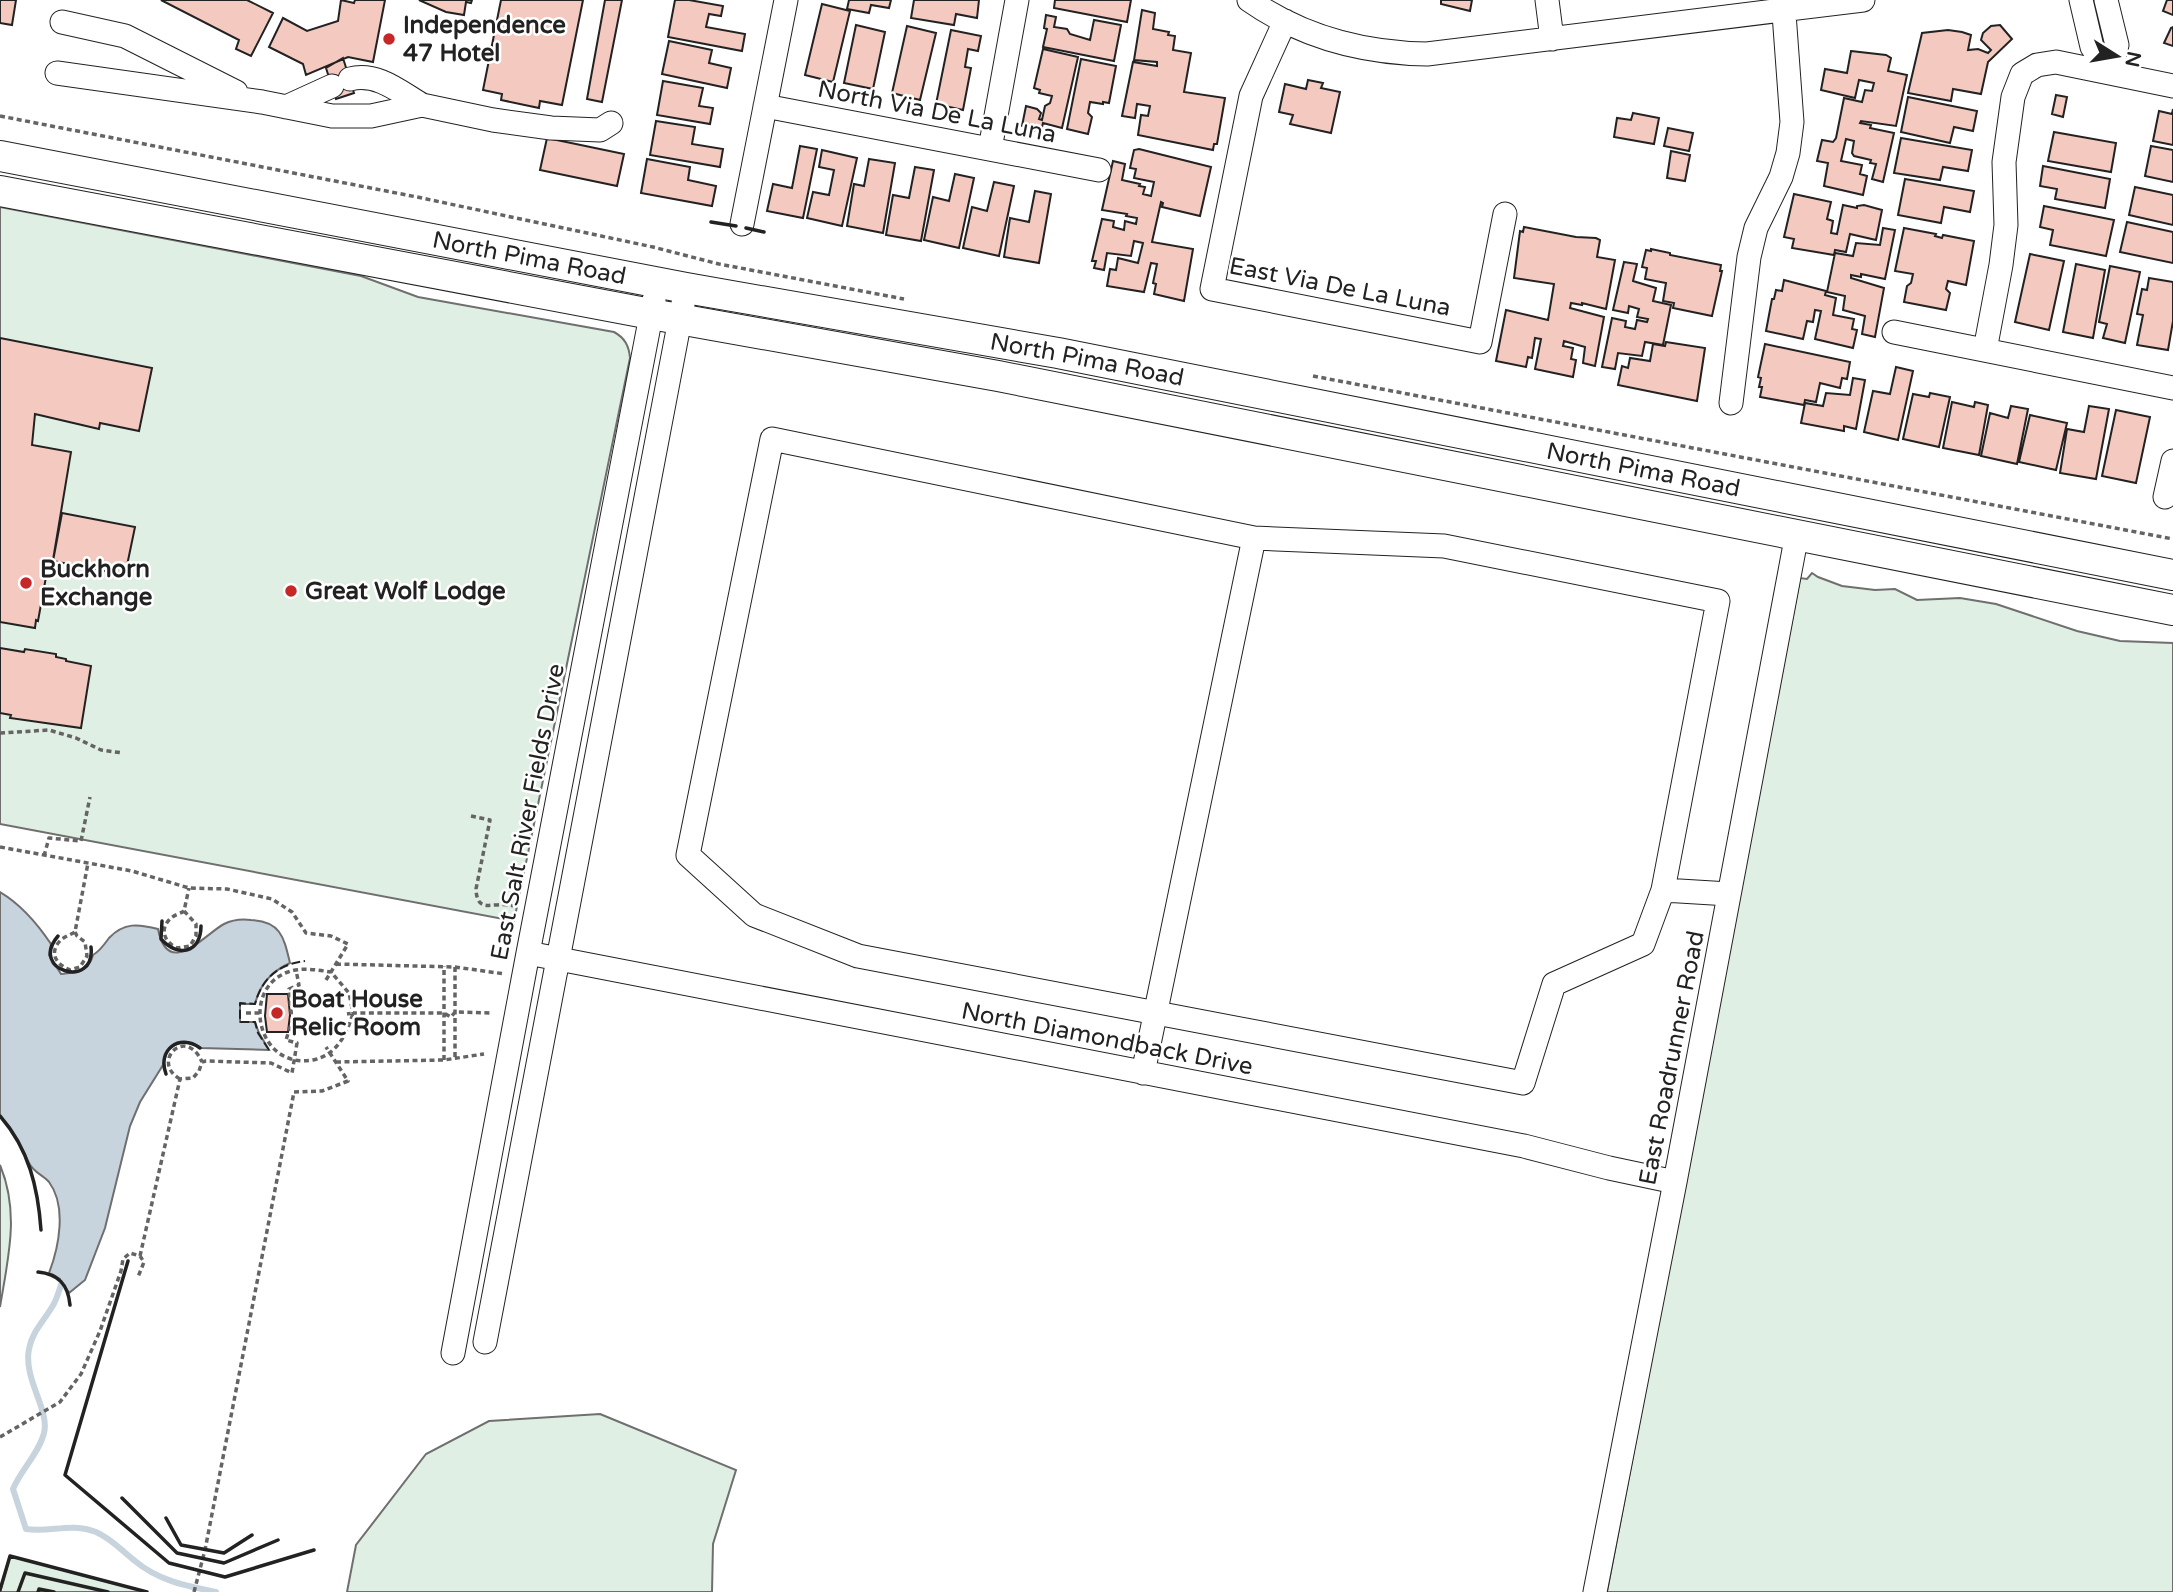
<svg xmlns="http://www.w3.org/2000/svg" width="2173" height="1592" viewBox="0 0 2173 1592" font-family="'Varela Round',sans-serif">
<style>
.green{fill:#e0efe3;stroke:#6f6f6f;stroke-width:2}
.water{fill:#c7d3dd;stroke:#6f6f6f;stroke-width:2}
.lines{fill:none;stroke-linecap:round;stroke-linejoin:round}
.stream{stroke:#c7d3dd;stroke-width:6}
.building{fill:#f3c9c0;stroke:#222;stroke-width:2}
.minor-casing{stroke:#222;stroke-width:25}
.major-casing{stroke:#222;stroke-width:32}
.path{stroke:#646464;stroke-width:3.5;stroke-dasharray:5 3.5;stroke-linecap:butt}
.minor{stroke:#fff;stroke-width:23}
.major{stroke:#fff;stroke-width:30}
.fence{stroke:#222;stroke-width:2;stroke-dasharray:9 3.5;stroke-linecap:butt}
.wall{stroke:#222;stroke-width:3.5}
.poi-dot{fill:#c62828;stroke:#fff;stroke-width:2.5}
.labels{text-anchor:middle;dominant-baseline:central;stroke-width:5;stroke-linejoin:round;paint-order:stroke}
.poi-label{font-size:24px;font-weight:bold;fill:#222;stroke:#fff;text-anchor:start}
.street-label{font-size:24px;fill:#222;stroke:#fff}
</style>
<rect width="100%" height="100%" fill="#fff"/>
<!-- green -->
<path class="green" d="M 0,207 L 361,276 L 418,297 L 614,332 C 625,338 629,346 630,358 L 514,921 L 0,824 Z
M 1812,573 L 1818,577 L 1842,586 L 1875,590 L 1895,589 L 1917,600 L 1960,598 L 1996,604 L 2077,631 L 2120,641 L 2173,643 L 2173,1592 L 1607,1592 L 1800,578 L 1807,579 Z
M 0,1165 C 20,1213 8,1258 0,1307 Z
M 600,1414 L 736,1470 L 713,1544 L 712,1592 L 347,1592 L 356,1545 L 426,1454 L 489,1421 Z
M 10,1556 L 147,1592 L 0,1592 Z"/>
<!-- water -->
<path class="water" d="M 0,892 C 22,905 37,923 51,944 L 49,955 L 61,974 C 76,973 89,971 93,955 C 100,951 104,945 109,938 C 124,922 139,924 158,929 C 168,980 205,934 224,924 C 232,920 243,919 251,920 C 281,921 284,938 290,963 C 271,972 260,984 255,1004 L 240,1004 L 240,1022 L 255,1022 L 259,1033 L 269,1050 L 200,1048 C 188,1039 178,1041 167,1051 L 163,1065 L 140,1102 L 130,1126 L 105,1228 L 85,1280 L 69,1293 L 60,1279 L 49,1273 C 59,1247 67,1206 49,1182 C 43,1175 33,1172 29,1163 C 20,1146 13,1131 0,1116 Z"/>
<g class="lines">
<!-- stream -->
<path class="stream" d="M 62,1282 C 59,1290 57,1300 52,1307 C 43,1322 32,1332 29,1349 C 23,1379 50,1410 44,1433 C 39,1453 21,1470 13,1489 L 26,1529 C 50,1533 71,1522 96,1532 C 112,1539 122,1551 135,1561 C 159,1581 187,1586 216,1592"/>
</g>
<!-- building -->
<path class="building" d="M 0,0 L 16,0 L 12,25 L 0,23 Z
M 161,0 L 247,0 L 273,13 L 251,56 L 236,49 L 239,40 Z
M 341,0 L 354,3 L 355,0 L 385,0 L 373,62 L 348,57 L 306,75 L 303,64 L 269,47 L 283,18 L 307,31 L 338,21 Z
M 419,0 L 472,0 L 471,3 L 466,2 L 464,15 L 446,12 Z
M 501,0 L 583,0 L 562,105 L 540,101 L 539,108 L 501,100 L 502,94 L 483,90 Z
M 605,0 L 622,0 L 602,102 L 587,99 Z
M 675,0 L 689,0 L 723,6 L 721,16 L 709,14 L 706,27 L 745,34 L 742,51 L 668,37 Z
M 849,0 L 891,0 L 889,8 L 871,5 L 869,13 L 847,9 Z
M 914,0 L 979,0 L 977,18 L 956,14 L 954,25 L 911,18 Z
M 1055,0 L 1131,0 L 1127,22 L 1054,8 Z
M 1441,0 L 1472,0 L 1470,11 L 1441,4 Z
M 2167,0 L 2173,0 L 2173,15 L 2163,11 Z
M 822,4 L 850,11 L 833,82 L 805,75 Z
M 1142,10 L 1155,13 L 1153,29 L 1169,32 L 1168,35 L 1175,36 L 1173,50 L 1191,53 L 1184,92 L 1225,98 L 1217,144 L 1214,144 L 1213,150 L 1138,135 L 1141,115 L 1148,116 L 1150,106 L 1137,104 L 1135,118 L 1122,116 L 1133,62 L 1157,66 L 1157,62 L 1134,60 Z
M 1046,15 L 1056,17 L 1054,27 L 1067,29 L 1070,34 L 1090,40 L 1094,20 L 1121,25 L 1114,61 L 1043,47 L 1047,29 L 1044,28 Z
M 856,25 L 885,32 L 873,89 L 844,83 Z
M 2000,25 L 2012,39 L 1988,62 L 1981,94 L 1953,89 L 1951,101 L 1908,93 L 1922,33 L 1948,30 L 1962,32 L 1971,35 L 1968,50 L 1978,49 L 1988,53 L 1991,50 L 1981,40 L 1983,33 L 1991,26 Z
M 907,26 L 936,33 L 920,100 L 892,93 Z
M 2173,27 L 2173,46 L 2164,43 L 2171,28 Z
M 951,30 L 981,36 L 978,51 L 968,49 L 965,67 L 971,68 L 963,110 L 936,104 Z
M 669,41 L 712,50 L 709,63 L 731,68 L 727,88 L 662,74 Z
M 1043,49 L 1078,57 L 1062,128 L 1043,123 L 1042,127 L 1038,126 L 1034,131 L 1022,126 L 1026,106 L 1037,109 L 1041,113 L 1039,119 L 1042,120 L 1045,106 L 1050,103 L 1052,96 L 1039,93 L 1040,90 L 1034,88 Z
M 1851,51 L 1886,55 L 1891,58 L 1888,71 L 1907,75 L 1896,126 L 1861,121 L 1860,123 L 1871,125 L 1870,128 L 1894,133 L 1883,182 L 1872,179 L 1876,164 L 1870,163 L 1871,160 L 1854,156 L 1852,153 L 1854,141 L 1846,139 L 1841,161 L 1862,165 L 1860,174 L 1867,176 L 1863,195 L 1824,186 L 1828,163 L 1817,161 L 1822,140 L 1833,142 L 1836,138 L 1844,98 L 1862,102 L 1865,90 L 1872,91 L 1874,83 L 1859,80 L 1855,98 L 1821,90 L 1825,69 L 1847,73 Z
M 343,58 L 354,93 L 336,99 L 326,68 Z
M 1081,59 L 1116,66 L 1109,103 L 1103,102 L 1103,104 L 1090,102 L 1088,113 L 1092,117 L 1088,134 L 1067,129 Z
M 1308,80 L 1323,83 L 1321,88 L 1340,92 L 1331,133 L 1290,124 L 1293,115 L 1279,112 L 1285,84 L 1306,89 Z
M 663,81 L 703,88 L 699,106 L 713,108 L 710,124 L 657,115 Z
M 2056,95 L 2067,97 L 2063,117 L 2052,114 Z
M 1908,97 L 1977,111 L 1973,131 L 1954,127 L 1950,143 L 1901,132 Z
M 2173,109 L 2173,145 L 2153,141 L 2159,111 L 2172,114 Z
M 1633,113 L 1659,118 L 1654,144 L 1614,137 L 1617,118 L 1631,120 Z
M 656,121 L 695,127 L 692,144 L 723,149 L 720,167 L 650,155 Z
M 1668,128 L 1693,133 L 1689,151 L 1664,146 Z
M 2054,132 L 2116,143 L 2111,172 L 2048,161 Z
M 547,138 L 624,154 L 617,186 L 540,170 Z
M 1901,138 L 1972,150 L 1968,171 L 1943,167 L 1940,180 L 1894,173 Z
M 800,146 L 817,149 L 803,218 L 767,211 L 773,184 L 792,188 Z
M 2151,146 L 2173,150 L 2173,182 L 2145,176 Z
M 1139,149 L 1211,167 L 1200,216 L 1162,207 L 1163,203 L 1161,202 L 1152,242 L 1193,249 L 1184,301 L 1154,294 L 1156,284 L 1153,283 L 1157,264 L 1151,263 L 1144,292 L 1107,286 L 1110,269 L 1116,270 L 1118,258 L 1138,263 L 1143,243 L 1134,241 L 1131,256 L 1107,253 L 1104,270 L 1094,268 L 1096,261 L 1092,261 L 1102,219 L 1114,221 L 1113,227 L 1124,230 L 1125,221 L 1136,224 L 1137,218 L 1126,216 L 1127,214 L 1102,210 L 1113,161 L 1125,164 L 1122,180 L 1140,184 L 1139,186 L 1145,187 L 1143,194 L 1151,196 L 1154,182 L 1134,178 L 1136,169 L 1130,168 L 1134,150 Z
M 822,150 L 857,158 L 842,226 L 807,218 L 813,192 L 829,195 L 834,170 L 819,167 Z
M 1671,151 L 1690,155 L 1685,181 L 1667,178 Z
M 647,159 L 690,167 L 688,180 L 716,186 L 712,206 L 641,193 Z
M 869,159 L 895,163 L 883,233 L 847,226 L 854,184 L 864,186 Z
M 2043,166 L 2110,179 L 2105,208 L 2055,199 L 2057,189 L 2040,186 Z
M 915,167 L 934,170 L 921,241 L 886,235 L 893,195 L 909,198 Z
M 955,174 L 974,178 L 959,248 L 924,240 L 933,197 L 949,201 Z
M 1905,179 L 1974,191 L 1970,212 L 1944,207 L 1941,223 L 1898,215 Z
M 994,182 L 1014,186 L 999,256 L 963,248 L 972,207 L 987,211 Z
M 2135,187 L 2173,195 L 2173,225 L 2129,215 Z
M 1035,191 L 1051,194 L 1039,263 L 1004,257 L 1010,218 L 1029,222 Z
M 1794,194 L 1831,202 L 1827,219 L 1833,221 L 1831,233 L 1837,234 L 1843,205 L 1857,208 L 1857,206 L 1864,205 L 1882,210 L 1876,240 L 1850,234 L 1846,252 L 1835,250 L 1834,255 L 1792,248 L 1794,239 L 1784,237 Z
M 2044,206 L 2114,220 L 2106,256 L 2050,245 L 2053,230 L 2040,227 Z
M 2127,222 L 2173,232 L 2173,263 L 2120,252 Z
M 1524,227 L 1576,237 L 1596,238 L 1600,240 L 1597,257 L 1615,260 L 1606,309 L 1582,303 L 1582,305 L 1571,303 L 1570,308 L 1604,317 L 1595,366 L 1583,363 L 1585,347 L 1564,341 L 1563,346 L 1573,348 L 1571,359 L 1576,360 L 1573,377 L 1535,369 L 1541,339 L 1535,338 L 1532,358 L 1528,357 L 1526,367 L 1496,361 L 1506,310 L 1548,320 L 1554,284 L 1514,278 L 1520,231 L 1523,232 Z
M 1883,228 L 1895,230 L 1885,279 L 1861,274 L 1861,277 L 1851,275 L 1851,278 L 1884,288 L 1875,337 L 1862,334 L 1865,316 L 1843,310 L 1845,296 L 1827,292 L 1835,253 L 1853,256 L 1856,243 L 1880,245 Z
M 1904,228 L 1936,234 L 1935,236 L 1942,238 L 1943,235 L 1974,241 L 1966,285 L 1948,281 L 1946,289 L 1950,293 L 1946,310 L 1904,302 L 1907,286 L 1911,283 L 1913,274 L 1895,271 Z
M 1651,249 L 1670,253 L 1670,255 L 1721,265 L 1720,271 L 1722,271 L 1712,316 L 1673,308 L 1674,303 L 1663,301 L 1666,283 L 1645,279 L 1647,268 L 1642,267 L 1646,250 L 1651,251 Z
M 2030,254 L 2064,261 L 2049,330 L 2015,322 Z
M 1624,262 L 1637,264 L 1633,281 L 1656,288 L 1653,301 L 1671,305 L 1663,345 L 1645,342 L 1642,356 L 1618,353 L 1615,369 L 1602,367 L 1612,318 L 1626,321 L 1625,327 L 1635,329 L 1637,320 L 1647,322 L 1648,319 L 1637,317 L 1639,309 L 1629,306 L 1628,313 L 1613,310 Z
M 2076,264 L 2105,270 L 2093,338 L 2063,332 Z
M 2110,266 L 2140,272 L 2125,343 L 2103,338 L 2107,324 L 2099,322 Z
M 2149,278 L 2173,282 L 2173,321 L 2168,350 L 2137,345 L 2143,315 L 2137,314 L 2142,289 L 2147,290 Z
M 1784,280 L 1826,291 L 1825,295 L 1836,298 L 1833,315 L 1854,319 L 1852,329 L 1857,330 L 1853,348 L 1815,339 L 1821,311 L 1815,310 L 1813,322 L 1807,321 L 1803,339 L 1766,331 L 1772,299 L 1774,299 L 1776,290 L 1782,291 Z
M 0,338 L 152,368 L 139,431 L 100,423 L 99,429 L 35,414 L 32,445 L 71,452 L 52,566 L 48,566 L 38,621 L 36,620 L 35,628 L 0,622 Z
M 1666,342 L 1705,348 L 1697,401 L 1618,385 L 1622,366 L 1628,368 L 1630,358 L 1650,361 L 1653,344 L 1665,346 Z
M 1765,344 L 1850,362 L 1847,379 L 1842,378 L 1840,388 L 1820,383 L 1816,402 L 1805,400 L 1804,405 L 1760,397 L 1762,387 L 1759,387 L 1761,378 L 1758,377 Z
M 1896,367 L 1913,371 L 1898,440 L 1864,432 L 1873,391 L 1890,394 Z
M 1853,378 L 1865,380 L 1856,429 L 1844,426 L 1844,431 L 1801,423 L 1805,403 L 1823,406 L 1826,393 L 1850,395 Z
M 1930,393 L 1950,397 L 1939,447 L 1903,439 L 1913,394 L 1929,397 Z
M 1952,402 L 1974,407 L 1975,402 L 1988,405 L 1979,455 L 1943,448 Z
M 2011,406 L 2028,409 L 2017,464 L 1981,456 L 1990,413 L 2008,418 Z
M 2089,406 L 2109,409 L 2096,479 L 2060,473 L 2067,429 L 2084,432 Z
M 2116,410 L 2150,417 L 2136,483 L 2102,476 Z
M 2030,415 L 2067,423 L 2056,470 L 2019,462 Z
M 62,513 L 135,527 L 125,575 L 53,561 Z
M 0,648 L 24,652 L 25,649 L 56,654 L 56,657 L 66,659 L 66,661 L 91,666 L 81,728 L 10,718 L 11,715 L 0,713 Z
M 267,994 L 288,994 L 290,1015 L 288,1032 L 267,1032 L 265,1016 Z"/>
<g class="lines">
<defs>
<path id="minor" d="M 1249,0 C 1302,37 1364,53 1427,54 L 1863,0
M 1547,0 L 1552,39
M 2081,0 L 2092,47 L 2110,73
M 2106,0 L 2117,45 L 2110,73
M 1285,21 L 1251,96 L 1212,289 L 1480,342 L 1505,214
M 62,22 L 125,36 L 236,92
M 57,73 L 262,102 L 332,116 L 371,116 L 422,105 L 493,120 L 551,128 L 600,130 L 611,123
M 350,79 C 377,72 400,92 422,105
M 765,106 L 1099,170
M 286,107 L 332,86
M 990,149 L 1017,0
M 742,224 L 786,0
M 1894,332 L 2173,388
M 1985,350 L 2001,265 L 2006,225 L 2004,162 L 2013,97 L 2022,74 L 2037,65 L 2056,62 L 2173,86
M 1731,403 L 1749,257 L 1756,228 L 1781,177 L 1788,153 L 1792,122 L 1783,0
M 2165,497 L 2173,461
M 1254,538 L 1444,546 L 1718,601 L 1663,890
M 528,953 L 1524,1146 L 1609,1168 L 1675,1182
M 1143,1073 C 1180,894 1217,716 1254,538 L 772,439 L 688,855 L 754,915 L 858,956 L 1523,1083 L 1554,984 L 1643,944 L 1663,890 L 1729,894
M 485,1342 L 686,288
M 453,1353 L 528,953 L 654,300
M 1595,1592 L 1675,1182 L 1797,534"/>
<g id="major">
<path id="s1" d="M 0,156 L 686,288 L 1058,353 L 2173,575"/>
<path d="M 0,191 L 651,314 L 998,376 L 2173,610"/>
</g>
</defs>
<!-- minor casing -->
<use href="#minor" class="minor-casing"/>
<!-- major casing -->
<use href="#major" class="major-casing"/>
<!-- path -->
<path class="path" d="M 0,116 L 417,197 L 653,247 L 719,264 L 904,299
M 1313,376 L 2173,539
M 0,733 L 49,730 L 76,738 L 101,750 L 123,753
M 471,816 L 490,820 L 476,889 C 477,916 495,900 513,906
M 0,847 L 132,871 L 189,888 L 227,889 L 272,899 L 292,912 L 306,933 L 331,936 L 348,944 L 331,972 L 349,993 L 353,1013 L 444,1013 L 451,1017 L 455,1012 L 492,1013
M 44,856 L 49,838 L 81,841 L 90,797
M 184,911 L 196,924 L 196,936 L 190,946 L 177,948 C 166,943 159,931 169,920 C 173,915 180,914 184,911 L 189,888
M 75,932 L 77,936 L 85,942 L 87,956 L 80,967 L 70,970 C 57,965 49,954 59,942 C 63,937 70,935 75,932 L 88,863
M 336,964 L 455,967 L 505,974
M 455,967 L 455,1058
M 326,980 L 331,972 C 318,970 301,967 288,972 C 240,989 257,1070 313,1060 C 337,1055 347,1034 353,1013 L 347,1014
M 246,1013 L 260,1013
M 444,1060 L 444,966
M 336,1062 L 444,1060 L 484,1054
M 180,1079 C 150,1062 186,1025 202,1062
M 140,1256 L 180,1079 L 193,1078 L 199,1071 L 202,1062 L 206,1061 L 271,1063 L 292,1073 L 297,1043 L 286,1040 L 292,1021 L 289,989 L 299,985 L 296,970
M 0,1437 L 60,1402 L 81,1374 L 100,1331 L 121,1271 L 123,1259 L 130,1253 L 140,1256 L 144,1262 L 138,1277
M 194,1592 L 205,1550 L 294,1092 L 322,1091 L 348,1081 L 326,1047"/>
<!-- minor -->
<use href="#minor" class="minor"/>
<!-- major -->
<use href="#major" class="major"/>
<!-- fence -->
<path class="fence" d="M 269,1050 L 258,1033 L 255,1022 L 240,1022 L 240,1003 L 255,1004 C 262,978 279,964 305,961"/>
<!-- wall -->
<path class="wall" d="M 711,222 L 736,226
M 746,228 L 764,232
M 162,921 L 161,939 C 178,958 201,953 201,926
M 58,936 C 28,971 96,990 91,947
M 166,1074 C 157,1050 179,1033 200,1048
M 0,1116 C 29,1149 38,1188 41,1230
M 128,1261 L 65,1475 L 169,1563 L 225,1577 L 314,1550
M 38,1272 C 58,1274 68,1284 70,1305
M 122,1498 L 177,1553 L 224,1563 L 278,1540
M 166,1518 L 181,1545 L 224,1553 L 252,1535
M 0,1590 L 10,1556 L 147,1592
M 18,1592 L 25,1573 L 108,1592
M 38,1592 L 39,1589 L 54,1592"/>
</g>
<!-- markers -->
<g class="poi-dot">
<circle cx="389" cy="39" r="7"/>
<circle cx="26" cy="583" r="7"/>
<circle cx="291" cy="591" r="7"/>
<circle cx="277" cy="1013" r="7"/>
</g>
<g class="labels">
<!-- poi labels -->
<g class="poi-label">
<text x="403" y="25">Independence<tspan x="403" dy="28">47 Hotel</tspan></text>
<text x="40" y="569">Buckhorn<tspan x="40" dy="28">Exchange</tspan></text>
<text x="305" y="591">Great Wolf Lodge</text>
<text x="291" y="999">Boat House<tspan x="291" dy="28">Relic Room</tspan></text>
</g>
<!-- street labels -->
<g class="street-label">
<text transform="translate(937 112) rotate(11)">North Via De La Luna</text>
<text stroke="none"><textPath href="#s1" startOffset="539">North Pima Road</textPath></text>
<text transform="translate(1340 287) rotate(11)">East Via De La Luna</text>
<text stroke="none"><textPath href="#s1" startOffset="1106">North Pima Road</textPath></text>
<text stroke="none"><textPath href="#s1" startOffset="1673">North Pima Road</textPath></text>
<text transform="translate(528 812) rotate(-79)">East Salt River Fields Drive</text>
<text transform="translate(1107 1039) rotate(11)">North Diamondback Drive</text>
<text transform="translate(1672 1058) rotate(-79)">East Roadrunner Road</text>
</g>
</g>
<!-- north arrow -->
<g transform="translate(2117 56) rotate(101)" stroke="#ffffff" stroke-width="5" paint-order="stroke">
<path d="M0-5L12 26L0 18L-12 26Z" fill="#222222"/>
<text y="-10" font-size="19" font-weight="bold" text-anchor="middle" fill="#222222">N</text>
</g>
</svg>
